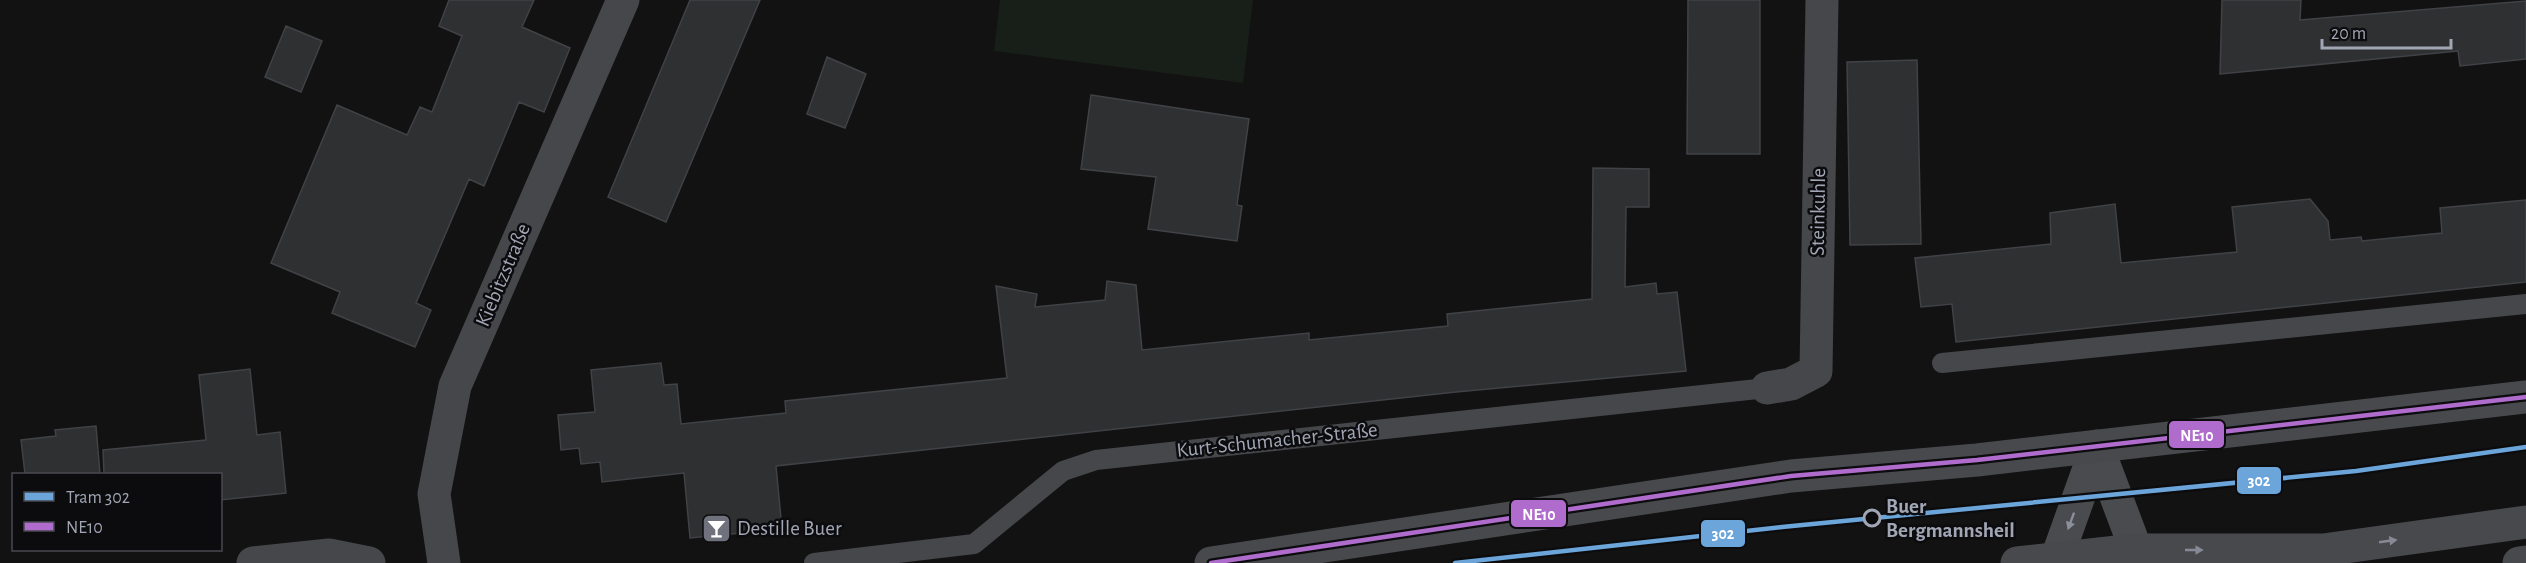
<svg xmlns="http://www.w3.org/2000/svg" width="2526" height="563" viewBox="0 0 2526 563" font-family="'Alegreya Sans',sans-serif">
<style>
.green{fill:#181f19}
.building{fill:#2f3032;stroke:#404246;stroke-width:1.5}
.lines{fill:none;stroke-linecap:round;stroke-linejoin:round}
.lane{stroke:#46474b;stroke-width:20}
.street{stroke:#46474b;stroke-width:33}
.secondary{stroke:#494b4f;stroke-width:33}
.primary{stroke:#48494d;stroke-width:33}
.bus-1-casing{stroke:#0c0c0e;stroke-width:9}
.bus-1{stroke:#b06ccc;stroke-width:4.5}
.tram-1-casing{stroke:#0c0c0e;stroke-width:9}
.tram-1{stroke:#6ba5d9;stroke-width:4.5}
.oneway{fill:#8b8f9c}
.oneway2{fill:#868a96}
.stop-dot{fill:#0c0c0e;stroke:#a1a6b5;stroke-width:3}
.labels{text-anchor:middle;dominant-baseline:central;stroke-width:5;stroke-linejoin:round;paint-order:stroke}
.street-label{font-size:21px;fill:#a1a6b5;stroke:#0c0c0e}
.stop-label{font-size:21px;font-weight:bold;fill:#a1a6b5;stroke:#0c0c0e;text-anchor:start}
.poi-label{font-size:21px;fill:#a1a6b5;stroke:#0c0c0e;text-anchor:start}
.line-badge{stroke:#0c0c0e;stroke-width:2}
.badge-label{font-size:16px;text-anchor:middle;font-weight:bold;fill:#fff}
</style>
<rect width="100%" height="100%" fill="#121212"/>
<!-- green -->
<path class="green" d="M 1000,0 L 1253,0 L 1243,83 L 994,51 Z"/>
<!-- building -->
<path class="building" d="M 449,0 L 534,0 L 522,27 L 570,48 L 544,112 L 519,102 L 484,186 L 469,179 L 416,303 L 431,310 L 415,347 L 332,313 L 340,292 L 271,263 L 337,105 L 407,135 L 420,107 L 432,112 L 462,36 L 439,26 Z
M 690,0 L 760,0 L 666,222 L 608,197 Z
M 1688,0 L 1760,0 L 1760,154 L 1687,154 Z
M 2222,0 L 2301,0 L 2300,20 L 2526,1 L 2526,59 L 2460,66 L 2458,51 L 2220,74 Z
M 286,26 L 322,41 L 301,92 L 265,77 Z
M 827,57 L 866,74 L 845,128 L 807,114 Z
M 1917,60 L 1921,244 L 1850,245 L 1847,62 Z
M 1091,95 L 1249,119 L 1237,205 L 1242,206 L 1237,241 L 1148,229 L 1156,177 L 1081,169 Z
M 1593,168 L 1649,169 L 1649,207 L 1626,207 L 1625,287 L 1656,283 L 1657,294 L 1677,292 L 1686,371 L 1456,392 L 776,466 L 782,529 L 690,538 L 684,473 L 602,482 L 600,462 L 581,464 L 579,448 L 561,450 L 558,415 L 595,412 L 591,370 L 661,363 L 664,385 L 677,384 L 681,424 L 786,413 L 785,401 L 1007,378 L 996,286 L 1037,294 L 1035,307 L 1105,300 L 1107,281 L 1136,285 L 1142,350 L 1309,333 L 1309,340 L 1448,326 L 1447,314 L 1592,299 Z
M 2310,199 L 2328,221 L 2330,240 L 2361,237 L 2362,241 L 2442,233 L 2440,208 L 2526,200 L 2526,282 L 1956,342 L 1952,304 L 1921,307 L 1915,258 L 2051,244 L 2050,213 L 2115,204 L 2121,263 L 2237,252 L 2232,207 Z
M 250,369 L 257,435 L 280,432 L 286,493 L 220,500 L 220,474 L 104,474 L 103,450 L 206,440 L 199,375 Z
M 96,426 L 100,474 L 25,474 L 21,440 L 56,436 L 55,430 Z"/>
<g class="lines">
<!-- lane -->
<path class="lane" d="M 1942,363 L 2526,304
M 814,563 L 974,544 L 1063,471 L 1096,460 L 1767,388"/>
<!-- street -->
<path class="street" d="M 1767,388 L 1791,384 L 1816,371 L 1822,0
M 253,563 L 329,555 L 369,563
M 444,563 L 434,494 L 455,386 L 623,0"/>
<!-- secondary -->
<path class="secondary" d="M 2097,446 L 2141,563
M 2055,563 L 2097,446"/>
<!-- primary -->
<path class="primary" d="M 1211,563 L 1791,476 L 1977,460 L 2526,397
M 2017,563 L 2135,550 L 2323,550 L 2526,522
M 2519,563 L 2526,562"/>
<defs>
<path id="bus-1" d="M 1211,563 L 1791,476 L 1977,460 L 2526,397"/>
</defs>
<!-- bus-1 casing -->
<use href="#bus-1" class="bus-1-casing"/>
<!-- bus-1 -->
<use href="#bus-1" class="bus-1"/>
<defs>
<path id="tram-1" d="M 1455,563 L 1782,527 L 2356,471 L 2526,447"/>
</defs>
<!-- tram-1 casing -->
<use href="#tram-1" class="tram-1-casing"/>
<!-- tram-1 -->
<use href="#tram-1" class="tram-1"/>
</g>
<!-- one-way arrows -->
<defs><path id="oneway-solid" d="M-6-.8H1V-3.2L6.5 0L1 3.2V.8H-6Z" transform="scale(1.5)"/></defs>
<use class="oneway" href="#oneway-solid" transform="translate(2071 521) rotate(110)"/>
<g class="oneway2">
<use href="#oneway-solid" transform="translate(2388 541) rotate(-8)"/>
<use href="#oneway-solid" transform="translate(2194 550)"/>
</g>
<!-- icons -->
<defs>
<symbol id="bar-square" viewBox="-11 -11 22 22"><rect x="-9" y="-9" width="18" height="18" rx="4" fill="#6f727c" stroke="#0c0c0e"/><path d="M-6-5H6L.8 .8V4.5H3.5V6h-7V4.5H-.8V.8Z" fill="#fff"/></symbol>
</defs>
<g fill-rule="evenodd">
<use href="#bar-square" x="700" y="512" width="33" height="33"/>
</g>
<!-- markers -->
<circle class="stop-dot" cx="1872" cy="518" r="8"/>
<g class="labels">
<!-- street labels -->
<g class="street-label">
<text transform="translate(1818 212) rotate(-89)">Steinkuhle</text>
<text transform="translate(503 275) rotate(-67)">Kiebitzstraße</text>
<text transform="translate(1277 440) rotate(-6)">Kurt-Schumacher-Straße</text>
</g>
<!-- stop labels -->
<g class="stop-label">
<text x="1886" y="506">Buer<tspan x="1886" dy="24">Bergmannsheil</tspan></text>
</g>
<!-- poi labels -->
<g class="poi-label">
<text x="737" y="528">Destille Buer</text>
</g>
</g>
<g class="line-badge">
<rect x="2168" y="420" width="57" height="29" rx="6" fill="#b06ccc"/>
<rect x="2236" y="466" width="46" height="29" rx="6" fill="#6ba5d9"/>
<rect x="1510" y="499" width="57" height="29" rx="6" fill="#b06ccc"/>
<rect x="1700" y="519" width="46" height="29" rx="6" fill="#6ba5d9"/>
</g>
<g class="badge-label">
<text x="2197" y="441">NE10</text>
<text x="2259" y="486">302</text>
<text x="1539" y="520">NE10</text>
<text x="1723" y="539">302</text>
</g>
<!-- legend -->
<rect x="12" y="473" width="210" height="78" fill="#0c0c0e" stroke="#484a51" stroke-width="1.5"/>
<rect x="24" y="492" width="30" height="9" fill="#6ba5d9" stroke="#484a51" stroke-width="1.5"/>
<text x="66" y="503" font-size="18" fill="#a1a6b5">Tram 302</text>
<rect x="24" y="522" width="30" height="9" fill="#b06ccc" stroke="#484a51" stroke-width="1.5"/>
<text x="66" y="533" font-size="18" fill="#a1a6b5">NE10</text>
<!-- scale -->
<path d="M2322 39v9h129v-9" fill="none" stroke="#a1a6b5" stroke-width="3"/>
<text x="2331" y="39" font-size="18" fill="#a1a6b5" stroke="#0c0c0e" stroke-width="4.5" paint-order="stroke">20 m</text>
</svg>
